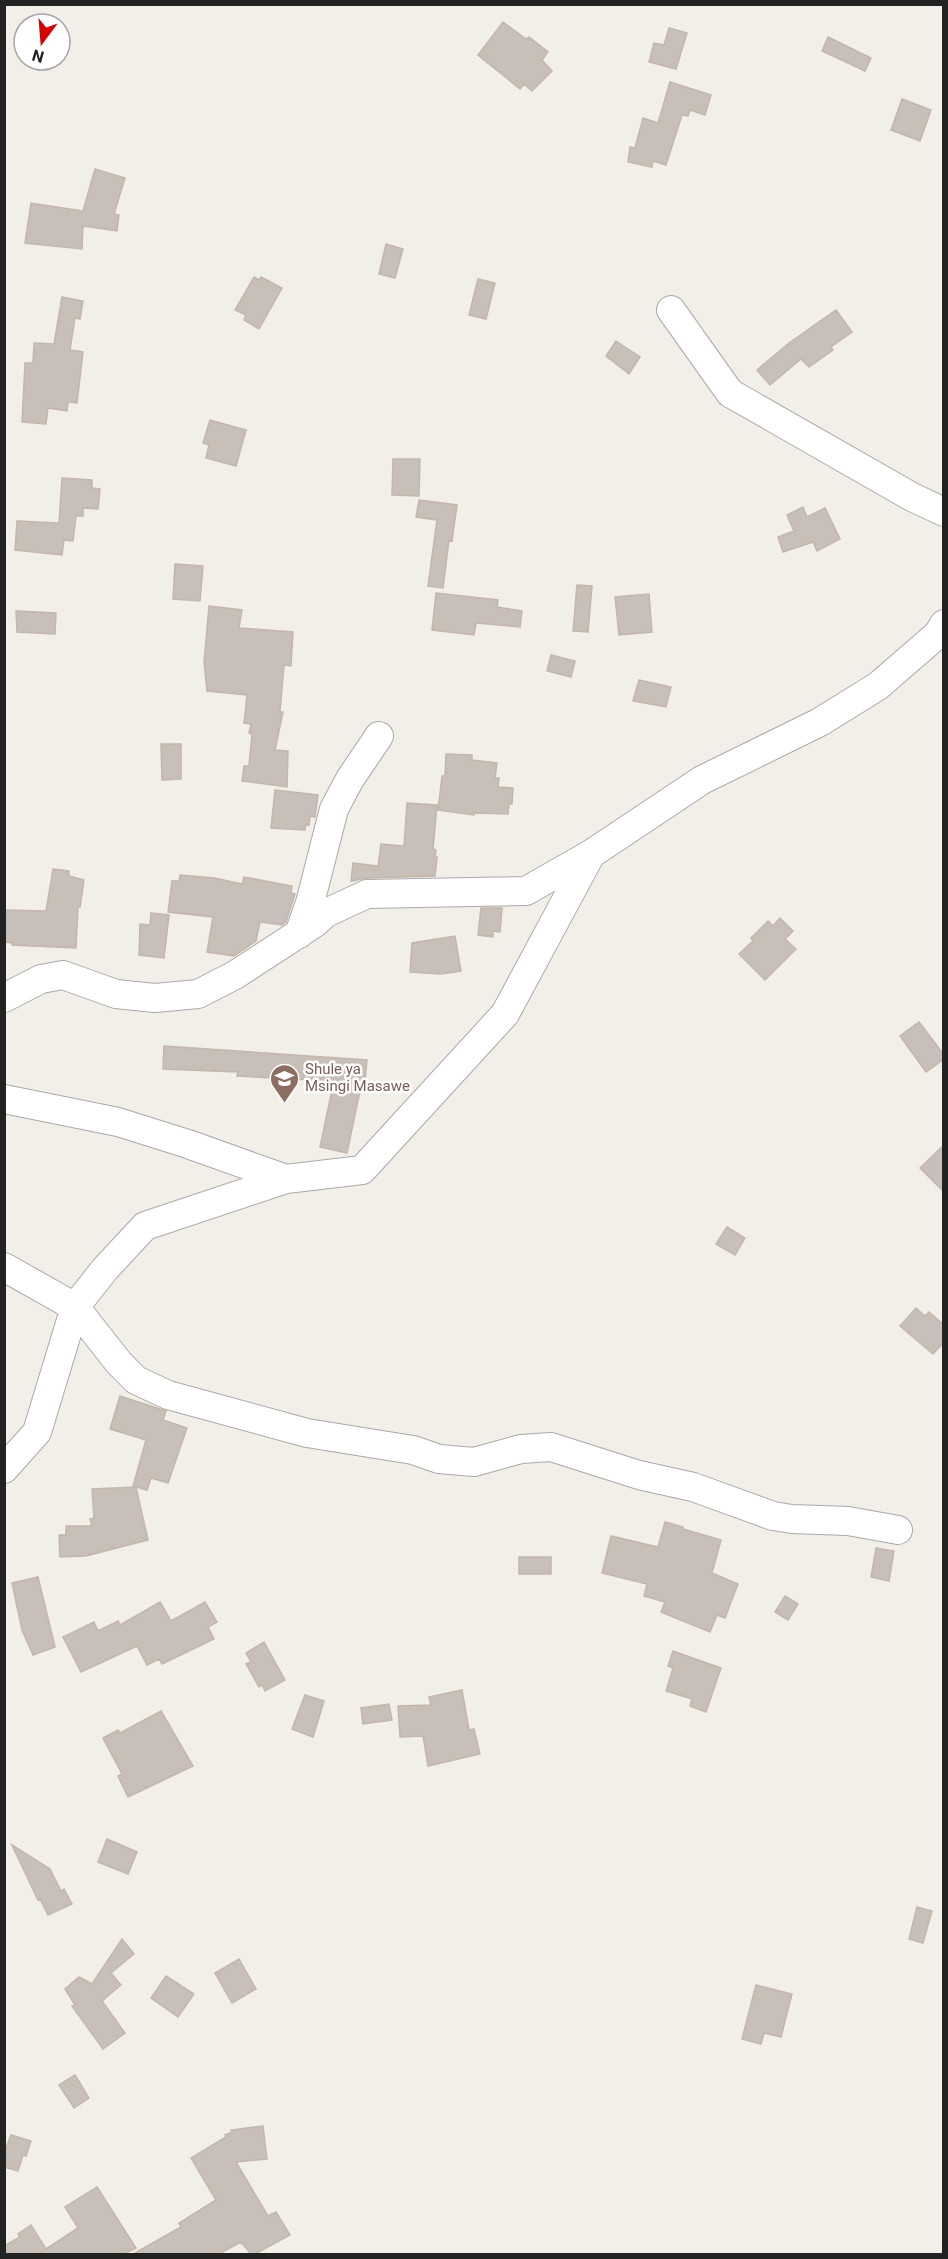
<svg xmlns="http://www.w3.org/2000/svg" width="948" height="2259" viewBox="0 0 948 2259" font-family="Roboto,sans-serif">
<style>
.building{fill:#c7bfb8;stroke:#c4b6ab;stroke-width:1.5}
.lines{fill:none;stroke-linecap:round;stroke-linejoin:round}
.minor-casing{stroke:#a9a9a9;stroke-width:30}
.minor{stroke:#fff;stroke-width:28}
.labels{text-anchor:middle;dominant-baseline:central;stroke-width:5;stroke-linejoin:round;paint-order:stroke}
.education-label{font-size:15px;fill:#785e54;stroke:#fff;text-anchor:start}
</style>
<rect width="100%" height="100%" fill="#f2efe9"/>
<!-- building -->
<path class="building" d="M 503,22 L 526,39 L 529,37 L 548,52 L 542,60 L 552,71 L 532,91 L 524,84 L 520,89 L 478,55 Z
M 669,28 L 687,33 L 676,69 L 649,62 L 654,43 L 664,45 Z
M 828,37 L 871,58 L 865,71 L 822,51 Z
M 670,82 L 711,95 L 705,115 L 690,110 L 688,116 L 682,115 L 666,165 L 653,161 L 652,167 L 628,162 L 630,147 L 635,148 L 643,118 L 658,123 Z
M 902,99 L 931,110 L 920,141 L 891,130 Z
M 95,169 L 125,178 L 114,214 L 119,215 L 117,231 L 83,226 L 82,249 L 25,243 L 31,203 L 83,211 Z
M 386,244 L 403,249 L 395,278 L 379,274 Z
M 254,277 L 259,280 L 261,277 L 282,288 L 259,329 L 244,320 L 246,315 L 235,310 Z
M 478,279 L 495,283 L 486,319 L 469,315 Z
M 62,297 L 83,301 L 80,319 L 75,318 L 70,350 L 83,352 L 77,403 L 68,402 L 67,411 L 48,408 L 46,424 L 22,422 L 25,363 L 33,363 L 34,343 L 54,344 Z
M 836,310 L 852,332 L 831,347 L 833,350 L 809,367 L 801,359 L 770,385 L 757,370 L 789,343 Z
M 616,341 L 640,357 L 629,374 L 606,356 Z
M 210,420 L 246,430 L 236,466 L 206,458 L 209,445 L 203,443 Z
M 393,459 L 420,459 L 419,496 L 392,495 Z
M 62,478 L 92,480 L 92,488 L 100,489 L 98,509 L 83,508 L 83,516 L 76,516 L 73,541 L 64,540 L 62,555 L 15,550 L 17,521 L 59,523 Z
M 419,500 L 457,505 L 452,541 L 449,540 L 443,588 L 428,586 L 437,520 L 416,517 Z
M 803,507 L 807,517 L 825,508 L 840,539 L 817,551 L 813,542 L 783,552 L 778,537 L 794,531 L 787,515 Z
M 175,564 L 203,566 L 200,601 L 173,599 Z
M 577,585 L 592,586 L 588,632 L 573,631 Z
M 436,593 L 498,600 L 497,607 L 522,611 L 520,627 L 476,623 L 474,635 L 432,630 Z
M 649,594 L 652,632 L 619,635 L 615,597 Z
M 209,606 L 242,610 L 239,628 L 293,632 L 291,666 L 284,665 L 280,712 L 283,712 L 275,750 L 288,751 L 287,787 L 242,781 L 244,766 L 249,766 L 252,734 L 249,733 L 251,724 L 244,723 L 247,695 L 207,691 L 204,662 Z
M 16,611 L 56,613 L 55,634 L 17,632 Z
M 551,655 L 575,661 L 571,677 L 547,671 Z
M 639,680 L 671,687 L 666,707 L 633,701 Z
M 161,744 L 181,744 L 181,779 L 162,780 Z
M 446,754 L 472,755 L 472,760 L 497,763 L 495,778 L 499,778 L 498,787 L 513,788 L 512,804 L 509,804 L 508,814 L 474,813 L 474,815 L 438,810 L 442,776 L 445,776 Z
M 275,790 L 318,795 L 315,817 L 310,816 L 309,825 L 306,824 L 305,830 L 271,828 Z
M 407,803 L 437,805 L 433,849 L 436,850 L 435,857 L 437,857 L 435,876 L 367,878 L 351,881 L 353,863 L 378,866 L 381,844 L 404,846 Z
M 53,869 L 69,871 L 69,876 L 84,880 L 80,907 L 78,907 L 76,948 L 12,945 L 13,943 L 4,942 L 4,910 L 46,911 Z
M 180,875 L 214,878 L 242,884 L 244,877 L 292,886 L 291,893 L 295,894 L 286,922 L 282,925 L 260,922 L 256,941 L 234,956 L 207,952 L 213,917 L 168,912 L 172,881 L 179,881 Z
M 481,908 L 502,908 L 500,932 L 493,931 L 493,937 L 478,935 Z
M 151,913 L 169,915 L 164,958 L 139,955 L 140,924 L 150,925 Z
M 780,918 L 793,931 L 785,939 L 796,949 L 765,980 L 739,954 L 753,941 L 751,938 L 768,921 L 773,926 Z
M 455,936 L 461,971 L 441,974 L 410,972 L 412,943 Z
M 919,1022 L 944,1055 L 944,1059 L 926,1072 L 900,1036 Z
M 164,1046 L 367,1060 L 365,1081 L 362,1081 L 347,1153 L 320,1147 L 334,1081 L 237,1076 L 238,1072 L 163,1069 Z
M 944,1145 L 944,1192 L 920,1168 Z
M 727,1227 L 745,1238 L 735,1255 L 716,1244 Z
M 916,1308 L 925,1316 L 929,1312 L 944,1325 L 944,1342 L 933,1354 L 900,1326 Z
M 120,1396 L 166,1411 L 163,1420 L 187,1428 L 168,1483 L 151,1478 L 147,1490 L 133,1486 L 146,1440 L 110,1429 Z
M 136,1487 L 148,1540 L 86,1556 L 60,1557 L 59,1535 L 66,1535 L 66,1526 L 92,1526 L 90,1519 L 94,1518 L 92,1489 Z
M 665,1522 L 683,1527 L 683,1529 L 721,1540 L 712,1573 L 738,1584 L 725,1618 L 717,1615 L 710,1632 L 661,1612 L 665,1602 L 644,1596 L 647,1584 L 602,1573 L 611,1536 L 658,1547 Z
M 876,1548 L 894,1551 L 889,1581 L 871,1577 Z
M 519,1557 L 551,1557 L 551,1574 L 519,1574 Z
M 38,1577 L 55,1647 L 33,1655 L 22,1630 L 12,1583 Z
M 785,1596 L 798,1604 L 788,1620 L 775,1612 Z
M 160,1602 L 171,1621 L 205,1602 L 217,1622 L 208,1627 L 214,1639 L 162,1664 L 159,1659 L 147,1665 L 137,1646 L 81,1672 L 63,1637 L 94,1622 L 98,1631 L 118,1621 L 120,1625 Z
M 264,1642 L 285,1680 L 265,1691 L 262,1685 L 259,1687 L 246,1664 L 251,1662 L 246,1653 Z
M 673,1651 L 721,1668 L 706,1712 L 690,1706 L 692,1699 L 666,1691 L 673,1668 L 668,1666 Z
M 462,1690 L 469,1730 L 474,1729 L 480,1754 L 428,1766 L 423,1736 L 400,1737 L 398,1706 L 431,1705 L 429,1697 Z
M 305,1695 L 324,1701 L 313,1737 L 292,1729 Z
M 389,1704 L 392,1720 L 363,1724 L 361,1708 Z
M 161,1711 L 193,1766 L 128,1797 L 118,1776 L 122,1774 L 103,1738 L 118,1730 L 120,1733 Z
M 107,1839 L 137,1852 L 128,1874 L 98,1862 Z
M 12,1845 L 50,1869 L 61,1891 L 64,1889 L 72,1904 L 48,1915 L 40,1899 L 38,1900 Z
M 917,1907 L 932,1911 L 923,1943 L 909,1939 Z
M 122,1939 L 134,1954 L 111,1973 L 121,1985 L 102,2001 L 125,2033 L 103,2049 L 72,2006 L 75,2005 L 65,1989 L 79,1977 L 92,1984 Z
M 239,1959 L 256,1989 L 232,2003 L 215,1973 Z
M 166,1976 L 194,1994 L 178,2017 L 151,1998 Z
M 756,1985 L 792,1994 L 781,2037 L 764,2033 L 761,2044 L 742,2039 Z
M 75,2075 L 89,2098 L 74,2108 L 59,2085 Z
M 263,2126 L 267,2159 L 236,2162 L 268,2216 L 276,2212 L 290,2235 L 255,2254 L 251,2254 L 241,2242 L 219,2254 L 133,2254 L 181,2227 L 179,2223 L 216,2200 L 191,2158 L 226,2137 L 225,2135 L 232,2132 L 231,2130 Z
M 11,2135 L 31,2141 L 26,2156 L 23,2155 L 18,2171 L 4,2167 L 4,2154 Z
M 97,2187 L 136,2248 L 124,2254 L 4,2254 L 4,2246 L 20,2237 L 18,2234 L 31,2225 L 46,2249 L 78,2228 L 65,2207 Z"/>
<g class="lines">
<defs>
<path id="minor" d="M 671,310 L 730,393 L 912,497 L 944,512
M 299,934 L 310,903 L 334,809 L 350,779 L 379,736
M 4,998 L 41,979 L 63,975 L 116,994 L 155,998 L 198,994 L 235,975 L 315,923 L 326,913 L 367,894 L 526,891 L 591,854 L 702,780 L 820,722 L 878,686 L 938,634 L 944,624
M 4,1099 L 118,1122 L 188,1144 L 286,1179
M 4,1267 L 75,1307 L 119,1363 L 136,1380 L 168,1395 L 307,1433 L 413,1450 L 439,1459 L 474,1462 L 521,1449 L 551,1447 L 639,1475 L 693,1487 L 773,1516 L 792,1519 L 848,1521 L 898,1530
M 4,1469 L 37,1432 L 75,1307 L 105,1269 L 145,1226 L 286,1179 L 362,1170 L 505,1014 L 591,854"/>
</defs>
<!-- minor casing -->
<use href="#minor" class="minor-casing"/>
<!-- minor -->
<use href="#minor" class="minor"/>
</g>
<!-- icons -->
<defs>
<symbol id="school-pin" viewBox="-11 -11 22 30"><path d="M0 17L-7.5 6A9.5 9.5 0 1 1 7.5 6Z" fill="#8d6e63" stroke="#fff"/><path d="M0-5L7-2L0 1L-7-2ZM-4 1L0 2.5L4 1V4Q0 6-4 4Z" fill="#fff"/></symbol>
</defs>
<g fill-rule="evenodd">
<use href="#school-pin" x="268" y="1062" width="33" height="45"/>
</g>
<g class="labels">
<!-- education labels -->
<g class="education-label">
<text x="305" y="1069">Shule ya<tspan x="305" dy="17">Msingi Masawe</tspan></text>
</g>
</g>
<!-- border -->
<rect width="948" height="2259" fill="none" stroke="#222222" stroke-width="12"/>
<!-- north arrow -->
<g transform="translate(42 42) rotate(196)"><circle r="28" fill="#ffffff" stroke="#a7a7a7" stroke-width="1.5"/>
<path d="M0-4.5L10 22L0 15L-10 22Z" fill="#d40000"/>
<text y="-9" font-size="16" font-weight="bold" text-anchor="middle" fill="#222222">N</text>
</g>
</svg>
